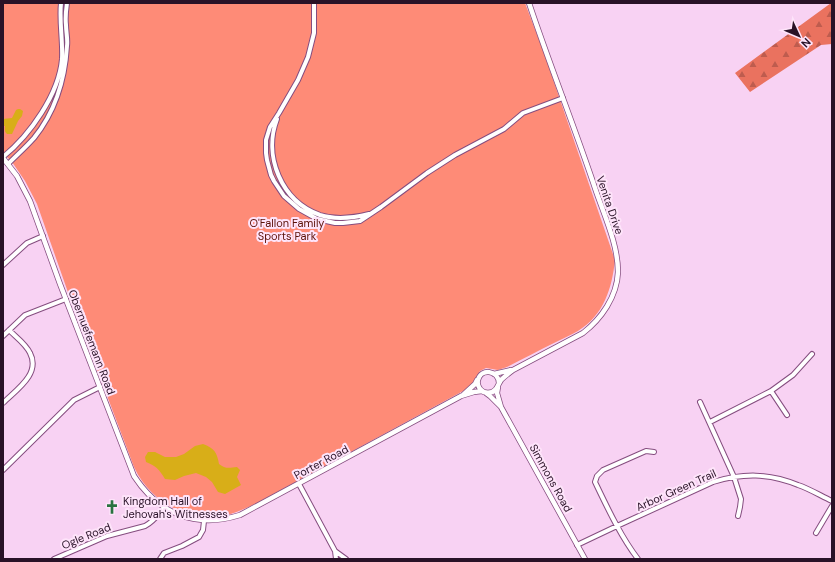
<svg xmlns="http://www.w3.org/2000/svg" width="835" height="562" viewBox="0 0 835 562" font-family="'DM Sans',sans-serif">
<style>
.green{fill:#fe8b77}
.forest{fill:url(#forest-firs)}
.water{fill:#d8ae18}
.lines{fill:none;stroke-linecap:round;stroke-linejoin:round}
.minor-casing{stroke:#854d7f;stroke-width:6}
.tertiary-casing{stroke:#854d7f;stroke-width:6}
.minor{stroke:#fff;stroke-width:4}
.tertiary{stroke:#fff;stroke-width:4.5}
.labels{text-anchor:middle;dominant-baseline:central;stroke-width:4;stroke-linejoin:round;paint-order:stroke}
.street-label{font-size:11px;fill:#291227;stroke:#fee4fa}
.park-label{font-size:11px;fill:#5c1108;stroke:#fee4fa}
.poi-label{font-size:11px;fill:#291227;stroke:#fee4fa;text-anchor:start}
</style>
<defs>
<pattern id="forest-firs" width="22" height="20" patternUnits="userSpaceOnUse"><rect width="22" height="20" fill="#ea725f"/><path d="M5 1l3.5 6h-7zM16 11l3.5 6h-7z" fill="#be5c4e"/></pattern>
</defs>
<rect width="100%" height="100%" fill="#f8d2f3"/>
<!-- green -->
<path class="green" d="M 3,3 L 525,3 L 544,53 L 615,260 C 612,288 604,315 578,331 C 571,335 562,339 554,343 C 538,351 523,359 507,367 L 498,370 L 486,368 L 480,371 L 476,377 L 473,383 L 465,390 L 253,505 C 244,509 236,513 226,515 C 188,523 150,502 134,467 L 70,298 L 37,204 L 25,181 L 12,162 L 3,153 Z"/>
<!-- forest -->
<path class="forest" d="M 831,3 L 832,3 L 832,44 L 821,45 L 750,92 L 735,73 Z"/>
<!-- water -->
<path class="water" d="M 18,109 L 20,109 L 23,111 L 22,116 L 18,121 L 12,134 L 7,134 C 4,131 5,130 5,126 L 3,126 L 3,119 L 12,118 L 16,110 Z
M 203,444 C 214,448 217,452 219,464 C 225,469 229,468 237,467 L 240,470 L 237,477 L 241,485 L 225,494 L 218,492 L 212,482 L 206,477 L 196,473 L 184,476 L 175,480 L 165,479 C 159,469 156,466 146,462 L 145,457 L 148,452 L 155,452 L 165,457 L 176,457 L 184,454 L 195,446 Z"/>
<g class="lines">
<defs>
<path id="minor" d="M 314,3 L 314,33 L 308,57 L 298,80 L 279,113 L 270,127 L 266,140 L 266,153 L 267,160 L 271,175 L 274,181 L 284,196 L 299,209 L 317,219 L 335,223 L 343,223 L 360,221 L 381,207 L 427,173 L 455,155 L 504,129 L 523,113 L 563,98
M 277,119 C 263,156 281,201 320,215 C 336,220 353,218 369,214
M 3,157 C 30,135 59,94 62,59 C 63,40 59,21 61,3
M 8,164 C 17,155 26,147 34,138 C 55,112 65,79 67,46 C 68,39 66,32 66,25 C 65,17 66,10 67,3
M 3,265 L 27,243 L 43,236
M 3,336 L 25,315 L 66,299
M 771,391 L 787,415
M 700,402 L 734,477 L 741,499 L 740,507 L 738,516
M 3,403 C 16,390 41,374 30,353 C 26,344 16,337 9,330
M 710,422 L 771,391 L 793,375 L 812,354
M 3,470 L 74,400 L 100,387
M 299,484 L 335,551 L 346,559
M 816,533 L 832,506
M 577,545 L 617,526 L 713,482 C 743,473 769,473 798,485 C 810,489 821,496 832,501
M 335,551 L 336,559
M 54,559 L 107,536 L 145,526 C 153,522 158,515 164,508
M 160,559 L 164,553 L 182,546 L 199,537 L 203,530 L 204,521
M 638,559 C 621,537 607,507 595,482 L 597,476 L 603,470 L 646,451 L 654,452"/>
<path id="tertiary" d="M 3,158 L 17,176 L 30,201 L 60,284 L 134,476 C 159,514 195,529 240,515 L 461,396 L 474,392 L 482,391
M 494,374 L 511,370
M 499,383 C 498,370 481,368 478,380 C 477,383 478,386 480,389 C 484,394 492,394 496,389 C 498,386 499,383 501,380 C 505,376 509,373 513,370 L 583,333 C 601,319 617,297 618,272 C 618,245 605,217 596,191 C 575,128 550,66 529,3
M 498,387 L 497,393 L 501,407
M 486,393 L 490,396 L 501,407 L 585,559
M 463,395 L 475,384 L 477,380"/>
</defs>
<!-- minor casing -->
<use href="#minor" class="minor-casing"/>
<!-- tertiary casing -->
<use href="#tertiary" class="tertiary-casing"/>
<!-- minor -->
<use href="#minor" class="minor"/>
<!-- tertiary -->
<use href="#tertiary" class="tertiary"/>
</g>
<!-- icons -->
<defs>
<symbol id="church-bare" viewBox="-9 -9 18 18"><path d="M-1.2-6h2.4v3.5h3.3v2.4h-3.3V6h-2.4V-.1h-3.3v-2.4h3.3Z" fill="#297240" stroke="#fee4fa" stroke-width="2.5" paint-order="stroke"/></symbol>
</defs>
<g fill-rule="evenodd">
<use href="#church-bare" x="102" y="497" width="20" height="20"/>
</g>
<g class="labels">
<!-- street labels -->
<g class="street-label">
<text transform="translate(610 205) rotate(71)">Venita Drive</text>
<text transform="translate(92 342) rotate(69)">Obernuefemann Road</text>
<text transform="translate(321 462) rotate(-28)">Porter Road</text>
<text transform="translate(551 478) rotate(61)">Simmons Road</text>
<text transform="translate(676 490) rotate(-24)">Arbor Green Trail</text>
<text transform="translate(86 536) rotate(-22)">Ogle Road</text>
</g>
<!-- park labels -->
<g class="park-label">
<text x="287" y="223">O'Fallon Family<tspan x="287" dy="13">Sports Park</tspan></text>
</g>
<!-- poi labels -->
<g class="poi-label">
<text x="123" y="501">Kingdom Hall of<tspan x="123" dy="13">Jehovah's Witnesses</tspan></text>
</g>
</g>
<!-- border -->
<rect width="835" height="562" fill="none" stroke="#291227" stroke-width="8"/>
<!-- north arrow -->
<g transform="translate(799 36) rotate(134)" stroke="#fee4fa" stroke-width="3" paint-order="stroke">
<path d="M0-3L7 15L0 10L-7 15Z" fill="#291227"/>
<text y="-6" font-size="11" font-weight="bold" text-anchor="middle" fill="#291227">N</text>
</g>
</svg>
